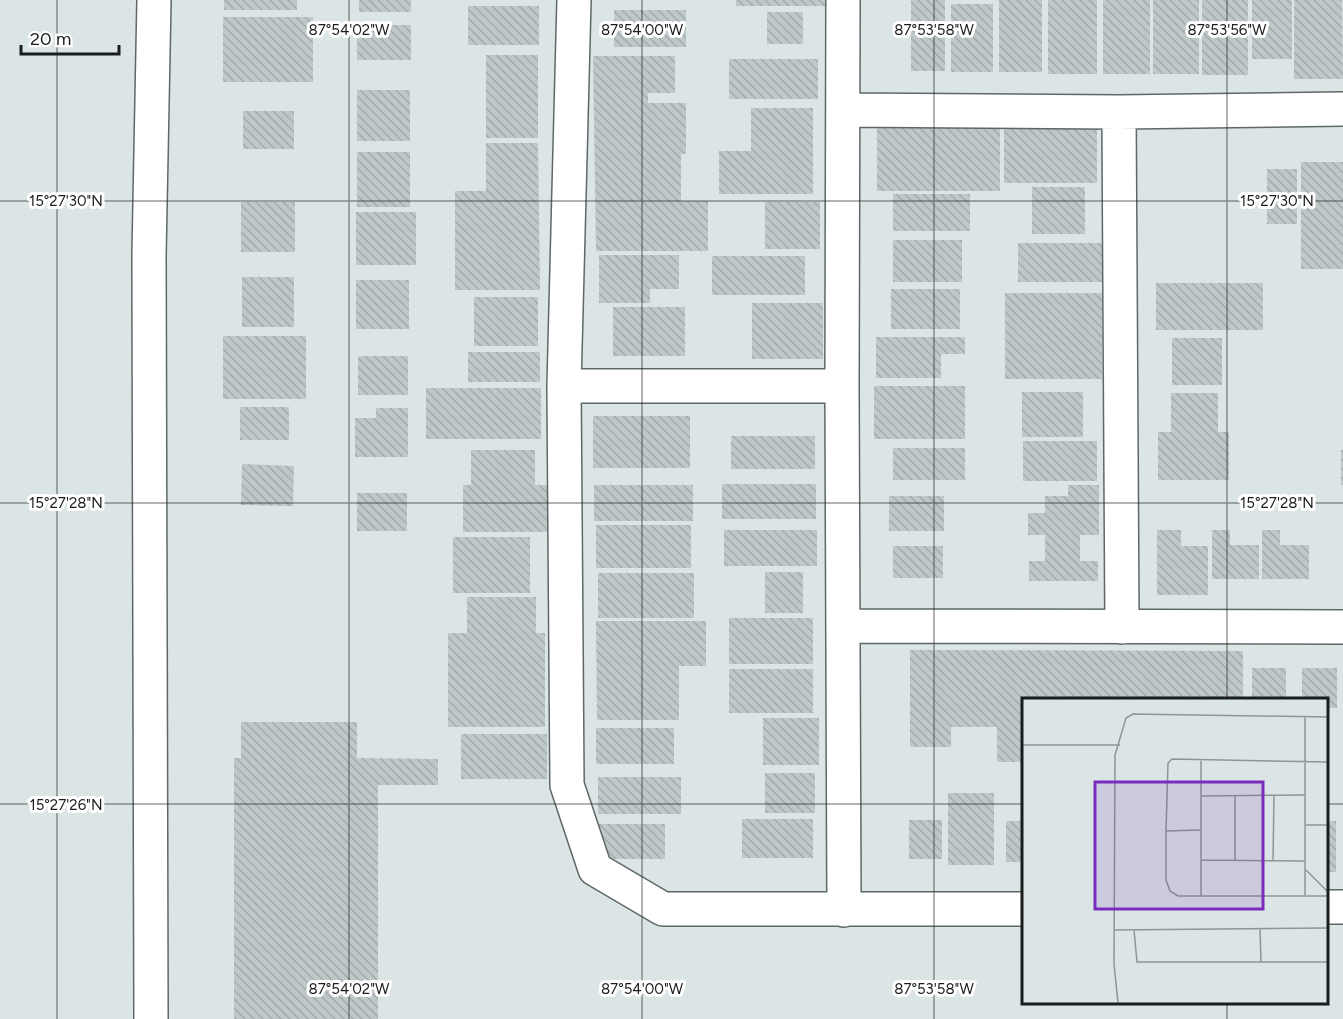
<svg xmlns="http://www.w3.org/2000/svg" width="1343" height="1019" viewBox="0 0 1343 1019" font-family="Figtree,sans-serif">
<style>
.building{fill:url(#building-back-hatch)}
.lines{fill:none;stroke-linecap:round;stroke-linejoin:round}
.minor-casing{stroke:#5f6868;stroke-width:36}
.minor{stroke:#fff;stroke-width:33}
.ticks{fill:none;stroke:#1a1d1d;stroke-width:1.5;stroke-opacity:0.45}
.inset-road{fill:none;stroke:#8e9595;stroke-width:1.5}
.view{fill:#7b2cbf;fill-opacity:0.15;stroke:#7b2cbf;stroke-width:3}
.inset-edge{fill:none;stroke:#1a1d1d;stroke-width:3}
.ticks-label{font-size:15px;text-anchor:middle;fill:#1a1d1d;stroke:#fff;stroke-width:6;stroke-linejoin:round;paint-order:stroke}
</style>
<defs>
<pattern id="building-back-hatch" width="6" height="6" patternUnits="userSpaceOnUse" patternTransform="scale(1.5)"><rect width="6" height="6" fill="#bfc8c9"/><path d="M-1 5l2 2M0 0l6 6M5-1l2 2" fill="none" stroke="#a4abac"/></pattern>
</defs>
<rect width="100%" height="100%" fill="#dbe5e5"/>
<!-- building -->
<path class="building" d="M 224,0 L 297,0 L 297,10 L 224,10 Z
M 359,0 L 411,0 L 411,12 L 359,12 Z
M 736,0 L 832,0 L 832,6 L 736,6 Z
M 911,0 L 945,0 L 945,71 L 911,71 Z
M 999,0 L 1042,0 L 1042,72 L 999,72 Z
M 1048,0 L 1097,0 L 1097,74 L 1048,74 Z
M 1103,0 L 1150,0 L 1150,74 L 1103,74 Z
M 1153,0 L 1199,0 L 1199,74 L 1153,74 Z
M 1202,0 L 1248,0 L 1248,75 L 1202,75 Z
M 1252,0 L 1292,0 L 1292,59 L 1252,59 Z
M 1294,0 L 1342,0 L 1343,79 L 1294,79 Z
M 951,4 L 993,4 L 993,72 L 951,72 Z
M 468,6 L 539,6 L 539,45 L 468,45 Z
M 614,10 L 686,10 L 686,47 L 614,47 Z
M 767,12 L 803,12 L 803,44 L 767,44 Z
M 223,17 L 313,17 L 313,82 L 223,82 Z
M 357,25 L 411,25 L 411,60 L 357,60 Z
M 486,55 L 538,55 L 538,138 L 486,138 Z
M 593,56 L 675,56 L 675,93 L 648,93 L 648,103 L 686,103 L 686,154 L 681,154 L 681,201 L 708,201 L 708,251 L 596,251 Z
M 729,59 L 818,59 L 818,99 L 729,99 Z
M 357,90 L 410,90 L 410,141 L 357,141 Z
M 751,108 L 813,108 L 813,194 L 719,194 L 719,151 L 751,151 Z
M 243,111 L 294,111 L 294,149 L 243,149 Z
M 877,125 L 1000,125 L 1000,191 L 877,191 Z
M 1004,126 L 1097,126 L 1097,183 L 1004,183 Z
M 486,143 L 538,143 L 540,290 L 455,290 L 455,191 L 486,191 Z
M 357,152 L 410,152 L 410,207 L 357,207 Z
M 1301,162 L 1343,162 L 1343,269 L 1301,269 Z
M 1267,169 L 1297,169 L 1297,224 L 1267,224 Z
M 1032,187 L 1085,187 L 1085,234 L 1032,234 Z
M 893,194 L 970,194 L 970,231 L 893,231 Z
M 241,202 L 295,202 L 295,252 L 241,252 Z
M 765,202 L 820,202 L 820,249 L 765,249 Z
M 356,212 L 416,212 L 416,265 L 356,265 Z
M 893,240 L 962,240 L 962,282 L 893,282 Z
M 1018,243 L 1103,243 L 1103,282 L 1018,282 Z
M 599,255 L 679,255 L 679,289 L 650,289 L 650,303 L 599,303 Z
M 712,256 L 805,256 L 805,295 L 712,295 Z
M 242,277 L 294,277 L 294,327 L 242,327 Z
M 356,280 L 409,280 L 409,329 L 356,329 Z
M 1156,283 L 1263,283 L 1263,330 L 1156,330 Z
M 891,289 L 960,289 L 960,329 L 891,329 Z
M 1005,293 L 1102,293 L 1102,379 L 1005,379 Z
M 474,297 L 538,297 L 538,346 L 474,346 Z
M 752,303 L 823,303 L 823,359 L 752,359 Z
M 613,307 L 685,307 L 685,356 L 613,356 Z
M 223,336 L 306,336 L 306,399 L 223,399 Z
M 876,337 L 965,337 L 965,354 L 941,354 L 941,378 L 876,378 Z
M 1172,338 L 1222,338 L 1222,385 L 1172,385 Z
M 468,352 L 540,352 L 540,382 L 468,382 Z
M 358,356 L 408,356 L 408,395 L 358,395 Z
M 874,386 L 965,386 L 965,439 L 874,439 Z
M 426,388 L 541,388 L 541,439 L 426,439 Z
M 1022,392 L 1083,392 L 1083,437 L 1022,437 Z
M 1171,393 L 1218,393 L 1218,432 L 1229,432 L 1229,480 L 1158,480 L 1158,432 L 1171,432 Z
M 240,407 L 289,407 L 289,440 L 240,440 Z
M 376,408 L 408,408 L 408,457 L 355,457 L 355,418 L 376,418 Z
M 593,416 L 690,416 L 690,468 L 593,468 Z
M 731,436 L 815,436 L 815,469 L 731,469 Z
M 1023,441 L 1097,441 L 1097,481 L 1023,481 Z
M 893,448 L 965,448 L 965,480 L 893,480 Z
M 471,450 L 535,450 L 535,485 L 547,485 L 547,532 L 463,532 L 463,485 L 471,485 Z
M 1341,450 L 1343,450 L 1343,485 L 1341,485 Z
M 242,464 L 294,466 L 293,506 L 241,505 Z
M 722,484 L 816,484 L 816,519 L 722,519 Z
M 594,485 L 693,485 L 693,521 L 594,521 Z
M 1068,485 L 1099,485 L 1099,535 L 1080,535 L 1080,561 L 1098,561 L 1098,581 L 1029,581 L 1029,561 L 1045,561 L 1045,535 L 1028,535 L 1028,513 L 1045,513 L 1045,496 L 1068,496 Z
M 357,493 L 407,493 L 407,531 L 357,531 Z
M 889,496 L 944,496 L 944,531 L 889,531 Z
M 596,525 L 691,525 L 691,568 L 596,568 Z
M 724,530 L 817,530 L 817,566 L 724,566 Z
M 1157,530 L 1181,530 L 1181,546 L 1208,546 L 1208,595 L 1157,595 Z
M 1212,530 L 1230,530 L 1230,545 L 1259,545 L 1259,579 L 1212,579 Z
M 1262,530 L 1280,530 L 1280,545 L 1309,545 L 1309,579 L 1262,579 Z
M 453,537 L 530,537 L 530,593 L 453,593 Z
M 893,546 L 943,546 L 943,578 L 893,578 Z
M 765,572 L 803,572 L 803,613 L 765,613 Z
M 598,573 L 694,573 L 694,618 L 598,618 Z
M 467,597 L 536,597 L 536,633 L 545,633 L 545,727 L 448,727 L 448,633 L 467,633 Z
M 729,618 L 813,618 L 813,664 L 729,664 Z
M 596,621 L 706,621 L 706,666 L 679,666 L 679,720 L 597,720 Z
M 910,650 L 1243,651 L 1243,700 L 1024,700 L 1024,762 L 997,762 L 997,727 L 951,727 L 951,747 L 910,747 Z
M 1252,668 L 1286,668 L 1286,700 L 1252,700 Z
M 1302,668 L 1337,668 L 1337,708 L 1326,708 L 1326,700 L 1302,700 Z
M 729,669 L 813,669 L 813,713 L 729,713 Z
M 763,718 L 819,718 L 819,765 L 763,765 Z
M 241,722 L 357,722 L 357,758 L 438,759 L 438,785 L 378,785 L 378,1019 L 234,1019 L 234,758 L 241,758 Z
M 596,728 L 674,728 L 674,764 L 596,764 Z
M 461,734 L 547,734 L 547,779 L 461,779 Z
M 765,773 L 815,773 L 815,813 L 765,813 Z
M 598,777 L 681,777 L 681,814 L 598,814 Z
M 948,793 L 994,793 L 994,865 L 948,865 Z
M 742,819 L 813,819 L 813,858 L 742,858 Z
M 909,820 L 942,820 L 942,859 L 909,859 Z
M 1006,821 L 1024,821 L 1024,862 L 1006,862 Z
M 1326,821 L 1336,821 L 1336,872 L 1326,872 Z
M 597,824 L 665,824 L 665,859 L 597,859 Z"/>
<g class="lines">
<defs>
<path id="minor" d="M 574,0 L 564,386 L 567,785 L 595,869 L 663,909 L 1024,909
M 843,0 L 842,386 L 844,910
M 844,110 L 1119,112 L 1343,109
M 1119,112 L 1122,627
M 564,386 L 842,386
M 844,626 L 1343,627
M 1326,907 L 1343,907
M 151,1019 L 149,255 L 154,0"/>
</defs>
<!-- minor casing -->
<use href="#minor" class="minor-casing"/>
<!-- minor -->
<use href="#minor" class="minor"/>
</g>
<!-- ticks -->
<path class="ticks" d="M 57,0 L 57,1019M 349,0 L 349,1019M 642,0 L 642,1019M 934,0 L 934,1019M 1227,0 L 1227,700M 0,201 L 1343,201M 0,503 L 1343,503M 0,804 L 1024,804M 1326,804 L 1343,804M 1227,1002 L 1227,1019"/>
<!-- overview -->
<g transform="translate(1022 698)">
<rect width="306" height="306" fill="#dbe5e5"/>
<path class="inset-road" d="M 0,47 L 98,47M 179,63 L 179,198M 306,64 L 150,61 L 146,65 L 144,133 L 144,182 L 148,193 L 156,198 L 306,198M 179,98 L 284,97M 213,98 L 213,163M 284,127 L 306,127M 144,133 L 178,132M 179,162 L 283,163M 251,162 L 252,98M 284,172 L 306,194M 283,197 L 283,18M 238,230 L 239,264M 92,232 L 306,230M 112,232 L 115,264 L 306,264M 96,305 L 92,266 L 93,57 L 104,20 L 111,16 L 306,19"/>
<path class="view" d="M 73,84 L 241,84 L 241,211 L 73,211 Z"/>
<rect width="306" height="306" class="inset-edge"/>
</g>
<g class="ticks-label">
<text x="349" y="35">87°54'02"W</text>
<text x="642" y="35">87°54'00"W</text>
<text x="934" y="35">87°53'58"W</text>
<text x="1227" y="35">87°53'56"W</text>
<text x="66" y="206">15°27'30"N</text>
<text x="1277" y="206">15°27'30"N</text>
<text x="66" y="508">15°27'28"N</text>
<text x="1277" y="508">15°27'28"N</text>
<text x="66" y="810">15°27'26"N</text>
<text x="349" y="994">87°54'02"W</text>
<text x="642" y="994">87°54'00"W</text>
<text x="934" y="994">87°53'58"W</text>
</g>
<!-- scale -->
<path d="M21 45v9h98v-9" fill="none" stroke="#1a1d1d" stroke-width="3"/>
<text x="30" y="45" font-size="18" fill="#1a1d1d" stroke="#ffffff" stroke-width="4.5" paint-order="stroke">20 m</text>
</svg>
